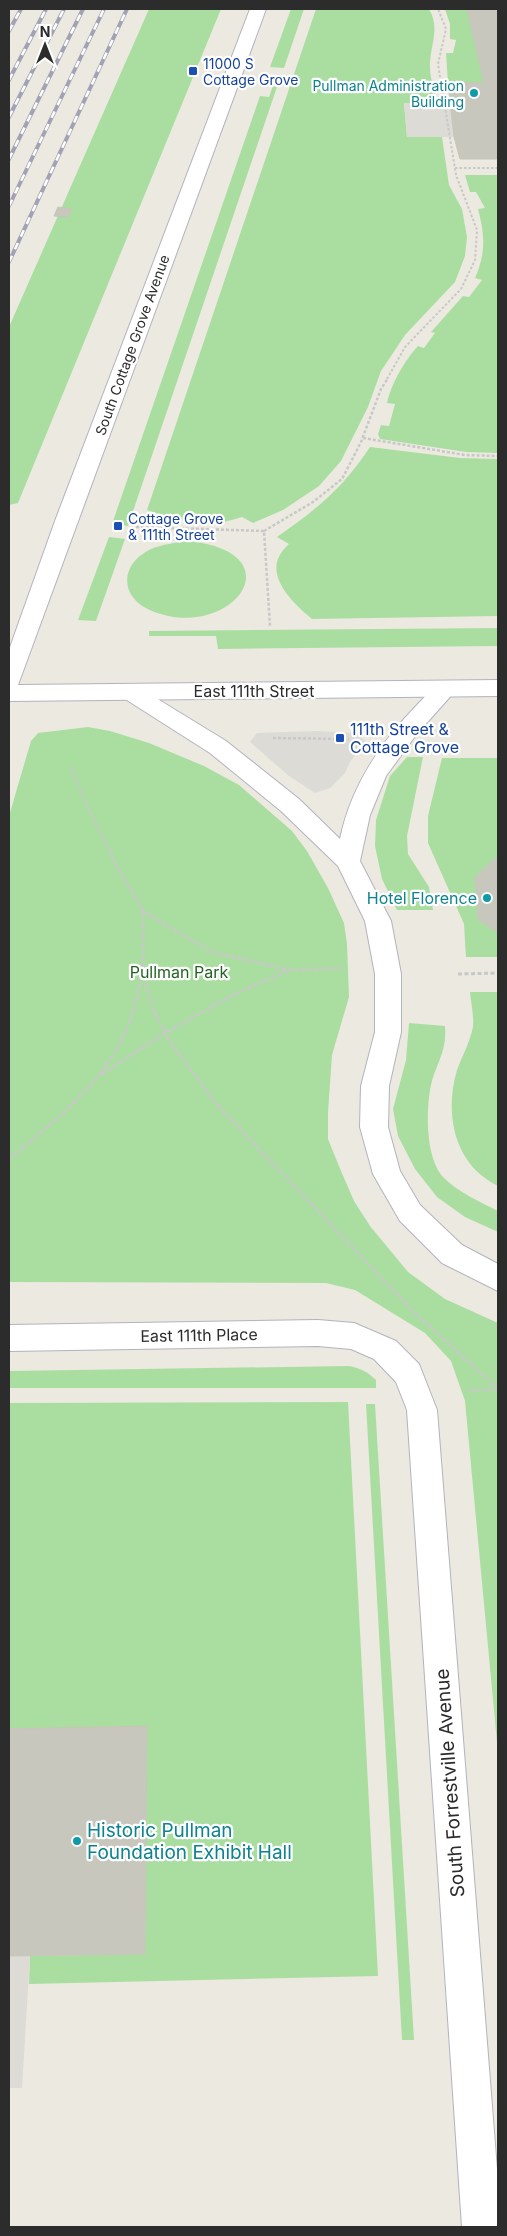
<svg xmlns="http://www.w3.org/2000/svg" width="507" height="2236" viewBox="0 0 507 2236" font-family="Inter,sans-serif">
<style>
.green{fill:#aadea1}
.plaza{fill:#dddbd6}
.building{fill:#c8c7be;stroke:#c8c5b9}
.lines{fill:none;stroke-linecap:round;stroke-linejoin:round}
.street-casing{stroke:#b3b3be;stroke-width:2}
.secondary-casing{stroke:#b3b3be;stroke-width:2}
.path-far2{stroke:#c8c8c8;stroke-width:2;stroke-dasharray:2.5 2;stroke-linecap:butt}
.path-far1{stroke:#c8c8c8;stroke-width:2.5;stroke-dasharray:3 2;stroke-linecap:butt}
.path{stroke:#c8c8c8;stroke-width:3;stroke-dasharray:4 2.5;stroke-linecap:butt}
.street{fill:#fff;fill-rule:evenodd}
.secondary{fill:#fff;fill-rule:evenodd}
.rail-casing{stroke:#a3a2b5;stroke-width:4}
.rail{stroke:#fff;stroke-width:2.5;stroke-dasharray:7;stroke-linecap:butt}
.transit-dot{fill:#1a4fb4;stroke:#fff;stroke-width:2}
.culture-dot{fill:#0f9aa8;stroke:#fff;stroke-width:2}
.labels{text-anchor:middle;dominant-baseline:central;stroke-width:4.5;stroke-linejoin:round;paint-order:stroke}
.far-transit-label{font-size:14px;fill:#164399;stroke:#fff;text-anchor:start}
.far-culture-label{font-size:14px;fill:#0d838f;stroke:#fff;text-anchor:end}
.far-street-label{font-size:14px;fill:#2c2c2c;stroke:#fff}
.street-label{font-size:16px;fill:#2c2c2c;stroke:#fff}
.transit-label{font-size:16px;fill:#164399;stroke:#fff;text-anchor:start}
.culture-label{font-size:16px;fill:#0d838f;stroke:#fff;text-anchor:end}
.park-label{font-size:16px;fill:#226421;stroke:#fff}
.near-street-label{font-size:19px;fill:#2c2c2c;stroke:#fff}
.near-culture-label{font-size:19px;fill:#0d838f;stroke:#fff;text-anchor:start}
</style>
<rect width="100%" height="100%" fill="#ece9e0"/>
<!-- green -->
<path class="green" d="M 149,9 L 221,9 L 18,503 L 9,505 L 9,327 Z
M 291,9 L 304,9 L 284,68 L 270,67 Z
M 316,9 L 429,9 C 440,27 431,44 430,63 C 429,76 435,91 437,103 L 404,103 L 407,137 L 442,137 L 449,185 L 462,209 L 467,237 L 465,256 L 455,282 L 405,335 L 381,371 L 368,407 L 341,461 L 319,486 L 283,510 L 253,523 L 242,517 C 210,529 178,520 147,510 Z
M 445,9 L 467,9 L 484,83 L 448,83 L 446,53 L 453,53 L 456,40 L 450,39 L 450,24 Z
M 273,86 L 277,87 L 128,526 L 112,524 L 260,96 L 269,97 Z
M 465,175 L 498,175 L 498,453 L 466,452 L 380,439 L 378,434 L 381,425 L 389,426 L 395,404 L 387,403 C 391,384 405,360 418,346 L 424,348 L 435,333 L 431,332 L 463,296 L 469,297 L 482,280 L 475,278 C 486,253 485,235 478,209 L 485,208 L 476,192 L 470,192 Z
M 370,447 L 460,458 L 498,459 L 498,616 L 312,619 C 289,600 259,570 289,544 L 277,537 C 317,509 343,488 370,447 Z
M 109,537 L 125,539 L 96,621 L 78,620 Z
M 188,541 C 298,552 232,643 152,611 C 119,598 119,564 151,549 C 163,544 175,543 188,541 Z
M 498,628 L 498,646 L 218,649 L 216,636 L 149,636 L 149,631 Z
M 88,727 L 110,731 L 149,743 L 204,766 L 239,785 L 292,831 L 307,851 L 328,888 L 344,923 L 347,944 L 349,997 L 332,1055 L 328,1113 L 328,1139 L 341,1171 L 354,1201 L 370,1226 L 408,1272 L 445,1299 L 498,1323 L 498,1753 L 465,1401 L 451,1361 L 425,1333 L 355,1290 L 326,1283 L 9,1282 L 9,816 L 31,741 L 38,733 Z
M 407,757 L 423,757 L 407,836 L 408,854 L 429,887 L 433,910 L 397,910 L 382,879 L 375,846 L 376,820 L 390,776 Z
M 442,758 L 498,758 L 498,856 L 475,877 L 478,919 L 498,933 L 498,957 L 466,957 L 464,924 L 428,843 L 428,816 Z
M 470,992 L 498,992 L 498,1186 C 454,1165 444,1114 457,1070 C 462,1056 470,1042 473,1027 C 474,1016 471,1003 470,992 Z
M 409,1023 L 445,1026 C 447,1052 437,1061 431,1085 C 426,1109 425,1157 443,1177 C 458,1192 480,1202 498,1211 L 498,1232 L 465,1217 L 437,1197 L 415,1169 L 398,1136 L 393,1109 L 406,1060 Z
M 349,1366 C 360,1368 368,1372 376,1380 L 376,1388 L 9,1388 L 9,1371 Z
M 348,1402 L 378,1976 L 29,1984 L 30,1956 L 145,1954 L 147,1727 L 9,1729 L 9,1403 Z
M 366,1404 L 375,1404 L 414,2040 L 402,2040 Z"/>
<!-- plaza -->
<path class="plaza" d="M 404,103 L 450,103 L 454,137 L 407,137 Z
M 318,731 L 357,733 L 365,741 L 350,762 L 345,773 L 330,788 L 315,793 L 289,776 L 250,742 L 257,733 Z
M 9,1956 L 30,1956 L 22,2088 L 9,2088 Z"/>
<!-- building -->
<path class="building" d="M 467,9 L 498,9 L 498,159 L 460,159 L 454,137 L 448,83 L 484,83 Z
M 58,207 L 71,209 L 68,217 L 54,216 Z
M 498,856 L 498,933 L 478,919 L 475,877 Z
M 147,1726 L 145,1954 L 9,1956 L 9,1729 Z"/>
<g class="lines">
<defs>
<path id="street" d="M 446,681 L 454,684 L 457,689 L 416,735 L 386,776 L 370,815 L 360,861 L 391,921 L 401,974 L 401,1032 L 389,1086 L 388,1127 L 400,1171 L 420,1205 L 462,1245 L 498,1264 L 498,1291 L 442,1263 L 400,1221 L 373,1174 L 360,1127 L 361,1086 L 375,1032 L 375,974 L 365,921 L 338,866 L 281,811 L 210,753 L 122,697 L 119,692 L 122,687 L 130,684 L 138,687 L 226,741 L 299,799 L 340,839 C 351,786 380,743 417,705 C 426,696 434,685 446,681 Z
M 318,1320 L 354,1323 L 396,1341 L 419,1364 L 437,1410 L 498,2182 L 498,2227 L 462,2227 L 407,1410 L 396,1382 L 374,1359 L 351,1349 L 318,1346 L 9,1351 L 9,1325 Z"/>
<path id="secondary" d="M 250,9 L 266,9 L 18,685 L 498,680 L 498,696 L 9,701 L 9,650 L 55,521 Z"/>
</defs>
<!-- street casing -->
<use href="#street" class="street-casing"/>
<!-- secondary casing -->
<use href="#secondary" class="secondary-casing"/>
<!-- path-far2 -->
<path class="path-far2" d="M 455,168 L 498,168
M 387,379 L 405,347 L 461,289 L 475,260 L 477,230 L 456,175 L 438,64 L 446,29 L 438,9"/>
<!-- path-far1 -->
<path class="path-far1" d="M 363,438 L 465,455 L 498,456
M 136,527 L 264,531 L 270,626
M 264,531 L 313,502 L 342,479 L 361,442 L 381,389 L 388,378
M 273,738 L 349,739
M 71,767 L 87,806 L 113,858"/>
<!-- path -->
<path class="path" d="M 112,857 L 143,911 L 212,952 L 289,970 L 343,968
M 143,911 L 143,972 L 152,1007 L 168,1039 L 219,1107 L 413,1311 L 498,1389
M 458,974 L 498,973
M 102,1074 L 165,1033 L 229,997 L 289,970
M 9,1159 C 53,1122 101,1086 125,1032 C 134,1014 137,993 143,973
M 469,1390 L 498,1389"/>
<!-- street -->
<use href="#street" class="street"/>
<!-- secondary -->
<use href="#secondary" class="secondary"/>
<defs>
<path id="rail" d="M 9,31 L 21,9
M 9,80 L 46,9
M 9,117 L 64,9
M 9,159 L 83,9
M 9,206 L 104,9
M 9,262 L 127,9"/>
</defs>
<!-- rail casing -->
<use href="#rail" class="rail-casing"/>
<!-- rail -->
<use href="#rail" class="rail"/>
</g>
<!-- markers -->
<g class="transit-dot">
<rect x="188" y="66" width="10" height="10" rx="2.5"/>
<rect x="113" y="521" width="10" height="10" rx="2.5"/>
<rect x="335" y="733" width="10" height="10" rx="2.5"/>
</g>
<g class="culture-dot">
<circle cx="474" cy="93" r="5"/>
<circle cx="487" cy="898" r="5"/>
<circle cx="77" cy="1841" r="5"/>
</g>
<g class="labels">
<!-- far-transit labels -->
<g class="far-transit-label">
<text x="203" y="63">11000 S<tspan x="203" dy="16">Cottage Grove</tspan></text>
<text x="128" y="518">Cottage Grove<tspan x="128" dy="16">&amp; 111th Street</tspan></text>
</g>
<!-- far-culture labels -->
<g class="far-culture-label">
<text x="464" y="85">Pullman Administration<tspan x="464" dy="16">Building</tspan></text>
</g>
<!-- far-street labels -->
<g class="far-street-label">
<text transform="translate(132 345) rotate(-70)">South Cottage Grove Avenue</text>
</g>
<!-- street labels -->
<g class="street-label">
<text x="254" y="691">East 111th Street</text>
<text transform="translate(199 1335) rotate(-1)">East 111th Place</text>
</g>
<!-- transit labels -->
<g class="transit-label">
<text x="350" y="729">111th Street &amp;<tspan x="350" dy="18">Cottage Grove</tspan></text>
</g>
<!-- culture labels -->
<g class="culture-label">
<text x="477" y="898">Hotel Florence</text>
</g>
<!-- park labels -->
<g class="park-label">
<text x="179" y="972">Pullman Park</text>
</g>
<!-- near-street labels -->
<g class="near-street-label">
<text transform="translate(450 1783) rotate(-94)">South Forrestville Avenue</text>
</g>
<!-- near-culture labels -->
<g class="near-culture-label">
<text x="87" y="1830">Historic Pullman<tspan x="87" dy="22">Foundation Exhibit Hall</tspan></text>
</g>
</g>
<!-- border -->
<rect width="507" height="2236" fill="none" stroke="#2c2c2c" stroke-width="20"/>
<!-- north arrow -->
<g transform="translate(45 45)" stroke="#ffffff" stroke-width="4" paint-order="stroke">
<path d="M0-4L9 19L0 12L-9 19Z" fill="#2c2c2c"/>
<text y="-8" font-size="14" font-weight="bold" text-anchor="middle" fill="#2c2c2c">N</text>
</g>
</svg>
